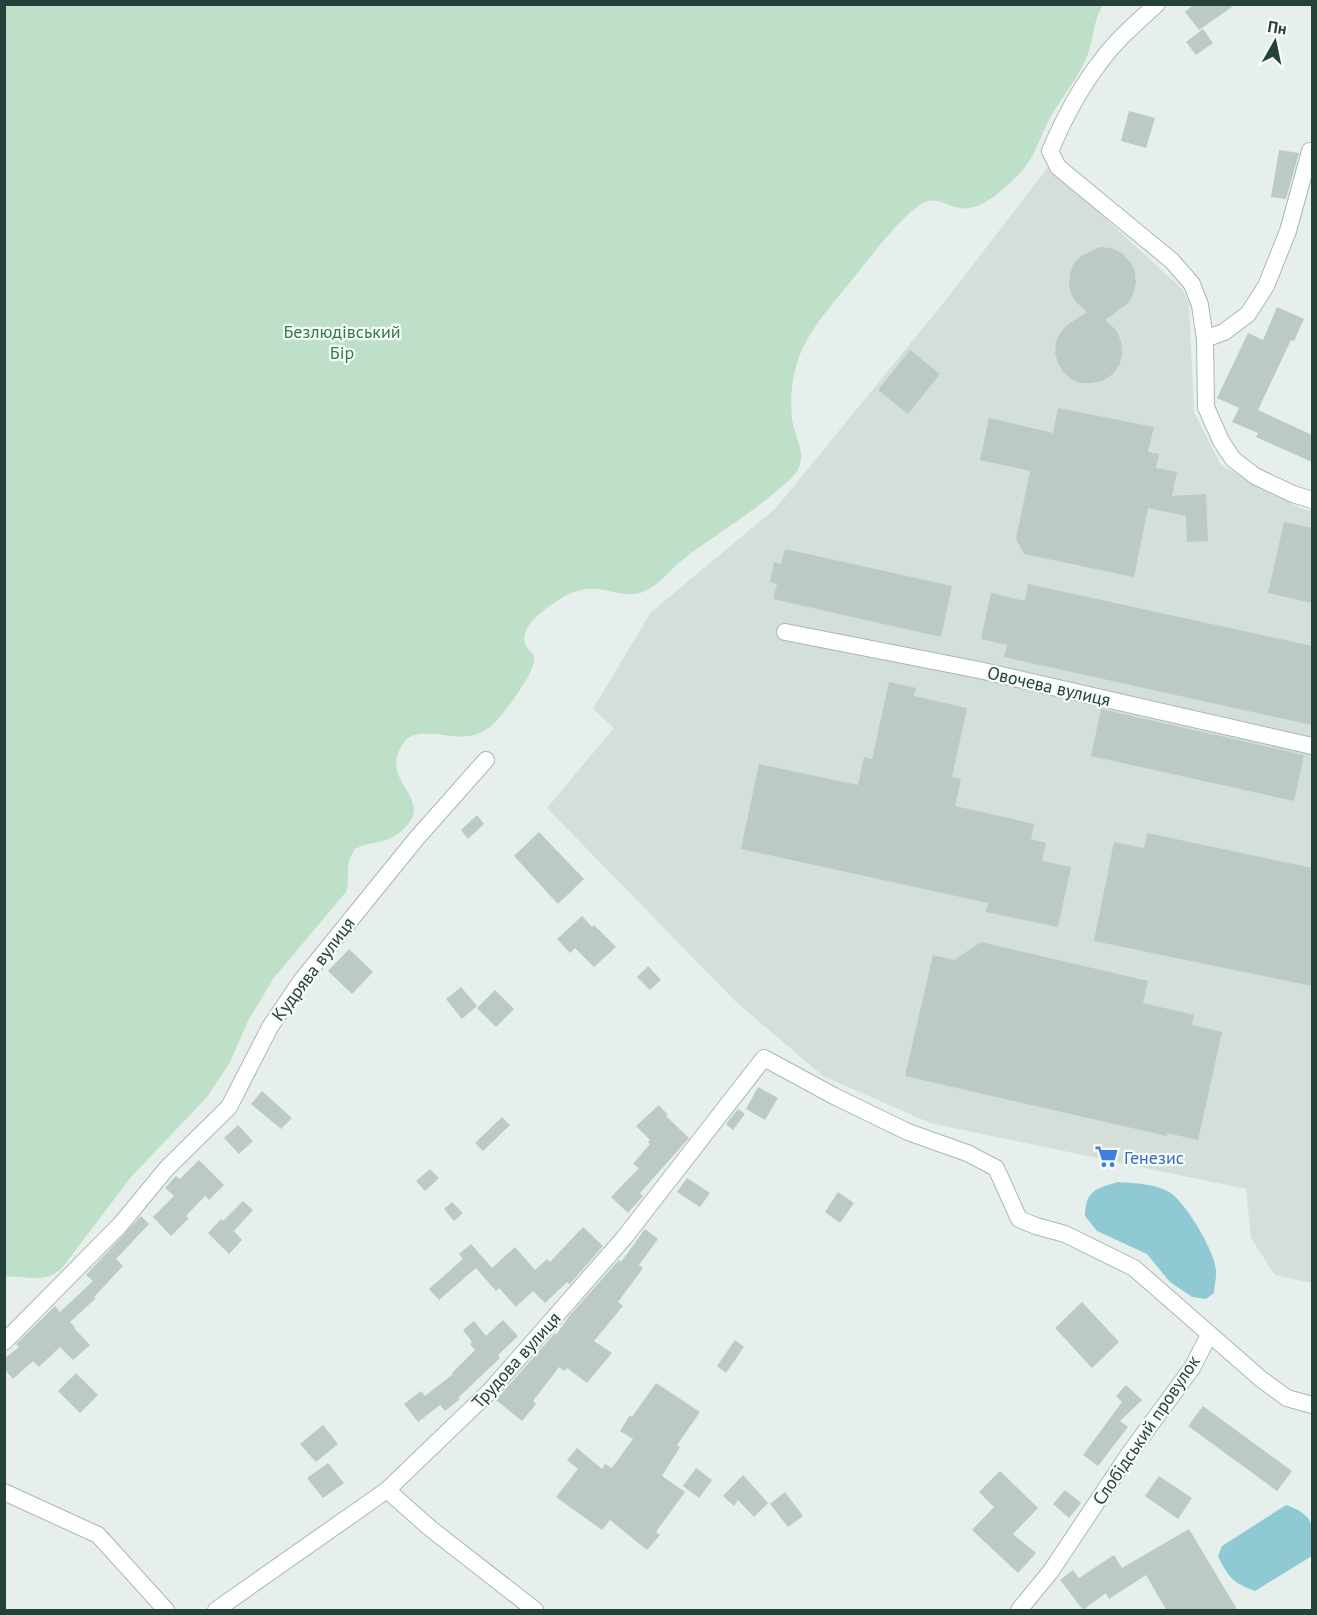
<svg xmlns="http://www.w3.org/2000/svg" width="1317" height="1615" viewBox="0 0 1317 1615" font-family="'PT Sans',sans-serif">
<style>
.built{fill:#d4dfda}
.green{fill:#bfe0c8}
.water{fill:#8ec9d4}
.building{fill:#bbcac4}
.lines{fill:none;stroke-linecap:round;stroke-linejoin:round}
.minor-casing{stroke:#a8b8b2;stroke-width:18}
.minor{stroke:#fff;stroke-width:16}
.labels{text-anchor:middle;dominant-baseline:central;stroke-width:4.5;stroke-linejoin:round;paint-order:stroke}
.park-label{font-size:18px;fill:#2d7a4b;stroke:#f7fbf9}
.street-label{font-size:18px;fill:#24423a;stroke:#f7fbf9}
.shop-label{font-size:18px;fill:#366cbe;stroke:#f7fbf9;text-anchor:start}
</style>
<rect width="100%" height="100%" fill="#e6efeb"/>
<!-- built -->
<path class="built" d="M 1049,166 L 1183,290 L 1189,304 L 1194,412 L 1221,465 L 1300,508 L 1312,511 L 1312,1283 L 1275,1275 L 1251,1238 L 1246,1189 L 930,1123 L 823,1076 L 736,1002 L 547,808 L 614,728 L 593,709 L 651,612 L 776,508 L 945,301 Z"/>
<!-- green -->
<path class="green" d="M 5,4 L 1103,5 C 1093,21 1094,37 1088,54 C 1079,77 1063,96 1051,116 C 1040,135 1036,157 1020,173 C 1006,187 982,212 960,208 C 947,206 936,196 923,203 C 901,215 865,264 848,285 C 811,329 787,357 792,419 C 794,436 807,453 798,469 C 794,477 786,483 780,488 C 749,516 712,536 680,562 C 669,571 659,585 645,591 C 626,600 607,587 587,589 C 572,590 559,599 547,608 C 536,616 519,631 526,646 C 530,653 536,653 534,662 C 530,679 503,716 490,727 C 461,749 432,724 408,738 C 403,742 403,744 400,749 C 381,785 441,800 398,834 C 385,844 369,841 355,849 C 343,867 351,876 346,892 L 273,979 L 248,1021 L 230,1062 L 207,1097 L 131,1177 L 62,1268 C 43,1286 27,1274 4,1277 Z"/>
<!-- water -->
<path class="water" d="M 1118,1182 C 1134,1183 1159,1184 1172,1194 C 1188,1207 1214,1250 1216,1270 C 1217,1277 1214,1286 1214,1293 L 1206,1299 L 1192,1297 L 1170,1282 L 1147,1254 L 1097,1231 L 1085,1216 C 1086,1190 1095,1189 1118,1182 Z
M 1286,1505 C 1317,1516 1313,1527 1312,1556 L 1255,1591 C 1233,1583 1228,1577 1218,1556 L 1222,1546 Z"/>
<!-- building -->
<path class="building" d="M 1194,4 L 1236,4 L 1199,30 L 1185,12 Z
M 1203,29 L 1213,43 L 1196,55 L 1186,42 Z
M 1129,111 L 1155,118 L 1146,148 L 1121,141 Z
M 1279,150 L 1299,153 L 1286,199 L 1271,197 Z
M 1100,247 L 1111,248 L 1122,253 L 1130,262 L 1135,272 L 1136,283 L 1133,295 L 1127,304 L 1105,320 L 1116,330 L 1121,341 L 1122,353 L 1120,364 L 1113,374 L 1104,380 L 1092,383 L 1081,383 L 1071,379 L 1063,372 L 1058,363 L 1055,353 L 1056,342 L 1060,333 L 1067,325 L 1087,312 L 1077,303 L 1071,294 L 1069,284 L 1070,273 L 1074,263 L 1081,256 Z
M 1277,307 L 1304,319 L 1294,341 L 1291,340 L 1258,410 L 1312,435 L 1312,462 L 1256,437 L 1258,433 L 1232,422 L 1239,408 L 1217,398 L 1248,333 L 1263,340 Z
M 910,350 L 940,374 L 908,414 L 878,390 Z
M 1058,408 L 1154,427 L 1148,452 L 1159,454 L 1156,468 L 1177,472 L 1172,496 L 1206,494 L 1208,541 L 1187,542 L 1186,516 L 1148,508 L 1134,577 L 1024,554 L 1016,539 L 1030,471 L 980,460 L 989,418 L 1053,433 Z
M 1284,522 L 1312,528 L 1312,603 L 1268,593 Z
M 785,549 L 952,586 L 941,637 L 773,599 L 777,584 L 770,582 L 774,562 L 781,564 Z
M 1028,584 L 1312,646 L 1312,725 L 1004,657 L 1007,645 L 981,639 L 991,593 L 1025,601 Z
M 889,682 L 916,688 L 914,696 L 967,708 L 952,777 L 961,779 L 955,806 L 1034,824 L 1031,839 L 1046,843 L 1042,861 L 1071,867 L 1058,927 L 986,912 L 988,903 L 741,849 L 759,764 L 858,785 L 864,757 L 872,759 Z
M 1101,709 L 1304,755 L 1294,801 L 1091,756 Z
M 477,815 L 484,824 L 468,839 L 461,830 Z
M 539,832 L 584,879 L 558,904 L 514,856 Z
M 1147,833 L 1312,868 L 1312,986 L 1094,941 L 1114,842 L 1144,848 Z
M 582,916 L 592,927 L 594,925 L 616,947 L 594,967 L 575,948 L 570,953 L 557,939 Z
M 981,942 L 1148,981 L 1143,1003 L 1194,1015 L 1192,1025 L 1222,1032 L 1198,1140 L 1167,1133 L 1167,1136 L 905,1076 L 933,955 L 954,960 Z
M 349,949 L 373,972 L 352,994 L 328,971 Z
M 648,966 L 661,980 L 650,990 L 637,977 Z
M 461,987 L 477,1006 L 462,1019 L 446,999 Z
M 495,990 L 514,1009 L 496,1027 L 477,1008 Z
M 758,1087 L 778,1098 L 765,1120 L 746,1109 Z
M 262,1091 L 292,1118 L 281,1129 L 251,1104 Z
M 659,1105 L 668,1115 L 666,1116 L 689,1138 L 640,1193 L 643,1196 L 628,1213 L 611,1197 L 639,1168 L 633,1164 L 650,1144 L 648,1142 L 650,1140 L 636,1126 Z
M 738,1109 L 745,1114 L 733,1130 L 726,1124 Z
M 502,1117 L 510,1125 L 483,1151 L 475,1143 Z
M 238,1125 L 253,1141 L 239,1154 L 224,1138 Z
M 199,1160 L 224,1185 L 209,1200 L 205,1196 L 186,1216 L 189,1218 L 171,1236 L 153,1217 L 174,1196 L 165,1188 L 176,1176 L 180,1179 Z
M 430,1169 L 439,1178 L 425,1191 L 416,1181 Z
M 687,1178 L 710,1193 L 700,1207 L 677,1192 Z
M 838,1192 L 854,1203 L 840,1223 L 825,1212 Z
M 243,1201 L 253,1210 L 234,1231 L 242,1240 L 229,1254 L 208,1233 L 221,1219 L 223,1221 Z
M 452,1202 L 463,1213 L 454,1221 L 444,1209 Z
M 141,1216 L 149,1224 L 114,1261 L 116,1259 L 123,1266 L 94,1297 L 96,1298 L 70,1322 L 75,1327 L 74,1328 L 90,1345 L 73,1360 L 60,1347 L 39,1367 L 33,1361 L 13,1379 L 4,1369 L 4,1359 L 19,1347 L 16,1344 L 55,1306 L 60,1312 L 93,1281 L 86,1275 Z
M 583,1227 L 603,1246 L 570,1284 L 567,1282 L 545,1303 L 533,1291 L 516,1307 L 499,1288 L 496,1291 L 476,1268 L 439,1300 L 429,1289 L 463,1259 L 459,1254 L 471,1244 L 492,1268 L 515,1247 L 535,1270 L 547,1259 L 550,1262 Z
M 645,1229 L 658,1239 L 639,1265 L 643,1268 L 618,1302 L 623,1306 L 594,1341 L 612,1353 L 587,1383 L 567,1368 L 564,1371 L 559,1367 L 533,1401 L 536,1404 L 522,1421 L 496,1400 L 555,1333 L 556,1335 L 570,1315 L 619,1260 L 621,1262 Z
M 1082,1302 L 1119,1342 L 1092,1368 L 1055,1328 Z
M 503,1320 L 518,1336 L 498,1355 L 500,1358 L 458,1398 L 460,1399 L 445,1411 L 440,1405 L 418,1422 L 404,1404 L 421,1391 L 425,1396 L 453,1374 L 452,1373 L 475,1350 L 470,1344 L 472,1342 L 463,1330 L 474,1321 L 486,1336 Z
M 735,1340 L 744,1347 L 726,1373 L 717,1366 Z
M 76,1373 L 98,1395 L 80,1413 L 58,1391 Z
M 656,1383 L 700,1412 L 677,1445 L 680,1447 L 662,1476 L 685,1492 L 656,1532 L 660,1535 L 647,1550 L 610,1520 L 602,1530 L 556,1497 L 578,1469 L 567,1460 L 577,1448 L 602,1469 L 605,1464 L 612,1468 L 633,1439 L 620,1431 L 630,1415 L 632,1417 Z
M 1126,1385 L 1142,1400 L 1120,1421 L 1128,1427 L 1098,1466 L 1083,1455 L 1122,1402 L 1116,1396 Z
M 1203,1406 L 1292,1471 L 1277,1491 L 1188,1426 Z
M 323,1425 L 338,1444 L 316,1462 L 300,1444 Z
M 328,1463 L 344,1483 L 323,1498 L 307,1478 Z
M 696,1468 L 712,1480 L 699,1498 L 683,1486 Z
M 1000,1471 L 1038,1508 L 1013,1534 L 1036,1553 L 1018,1573 L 972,1530 L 994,1507 L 979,1492 Z
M 743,1475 L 768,1503 L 754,1517 L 738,1500 L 734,1506 L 723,1496 Z
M 1159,1476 L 1192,1498 L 1178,1519 L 1145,1496 Z
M 1065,1490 L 1081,1503 L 1069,1518 L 1053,1504 Z
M 785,1492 L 803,1516 L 788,1527 L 770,1504 Z
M 1189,1529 L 1238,1611 L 1167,1611 L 1146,1575 L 1109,1599 L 1106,1593 L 1083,1610 L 1060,1580 L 1073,1570 L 1079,1578 L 1114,1555 L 1122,1568 Z"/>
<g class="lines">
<defs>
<path id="minor" d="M 1157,4 C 1136,23 1114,42 1098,65 C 1078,91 1063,121 1050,151 L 1058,167 L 1172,261 L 1192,284 L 1200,305 L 1205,339 L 1206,407 L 1221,441 L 1233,459 L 1255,476 L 1293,494 L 1312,500
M 1205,339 L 1224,332 L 1248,314 L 1266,286 L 1288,231 L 1310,151 L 1312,151
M 785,632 L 979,670 L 1312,746
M 4,1342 L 120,1225 L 167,1168 L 229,1107 L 270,1027 L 301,981 L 416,839 L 486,760
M 387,1490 L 431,1529 L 535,1610
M 4,1492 L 98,1535 L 166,1610
M 216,1610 L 387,1490 L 490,1391 L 624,1238 L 764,1058 L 834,1096 L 908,1132 L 967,1153 L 996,1168 L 1019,1219 L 1036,1226 L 1065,1234 L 1134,1268 L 1261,1379 L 1287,1398 L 1312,1405
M 1019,1610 L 1051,1571 L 1129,1454 L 1192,1368 L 1209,1335"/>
</defs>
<!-- minor casing -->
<use href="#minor" class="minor-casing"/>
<!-- minor -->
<use href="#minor" class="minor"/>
</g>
<!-- icons -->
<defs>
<symbol id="supermarket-bare" viewBox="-9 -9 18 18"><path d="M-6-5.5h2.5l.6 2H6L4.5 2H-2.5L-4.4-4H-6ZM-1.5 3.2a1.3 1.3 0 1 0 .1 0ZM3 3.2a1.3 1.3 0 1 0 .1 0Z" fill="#3f7fe0" stroke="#f7fbf9" stroke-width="2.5" paint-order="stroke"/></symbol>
</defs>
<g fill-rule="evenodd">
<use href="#supermarket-bare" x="1090" y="1140" width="33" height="33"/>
</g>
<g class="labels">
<!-- park labels -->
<g class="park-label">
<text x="342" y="331">Безлюдівський<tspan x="342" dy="21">Бір</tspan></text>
</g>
<!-- street labels -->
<g class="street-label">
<text transform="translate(1049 686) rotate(13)">Овочева вулиця</text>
<text transform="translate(313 969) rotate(-53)">Кудрява вулиця</text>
<text transform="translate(516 1360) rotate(-48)">Трудова вулиця</text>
<text transform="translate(1146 1430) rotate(-56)">Слобідський провулок</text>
</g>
<!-- shop labels -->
<g class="shop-label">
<text x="1124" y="1157">Генезис</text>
</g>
</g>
<!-- border -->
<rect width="1317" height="1615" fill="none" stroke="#24423a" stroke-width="12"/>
<!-- north arrow -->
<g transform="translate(1275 42) rotate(9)" stroke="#f7fbf9" stroke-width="4.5" paint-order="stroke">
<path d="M0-4.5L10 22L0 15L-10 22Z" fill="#24423a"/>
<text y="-9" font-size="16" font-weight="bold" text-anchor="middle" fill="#24423a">Пн</text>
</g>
</svg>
